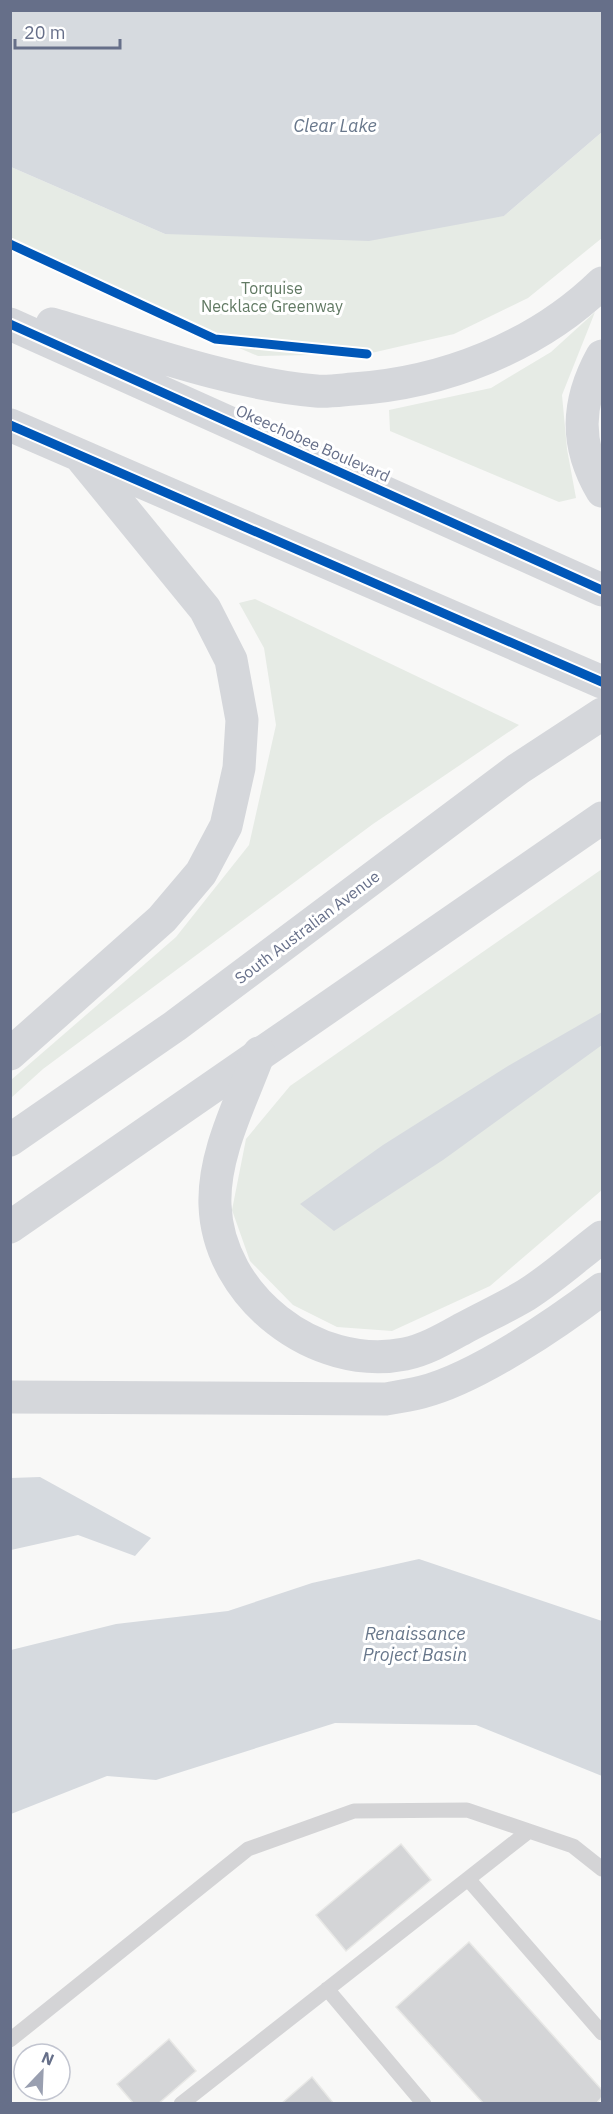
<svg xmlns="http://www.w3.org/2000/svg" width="613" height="2114" viewBox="0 0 613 2114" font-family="'IBM Plex Sans',sans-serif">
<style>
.green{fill:#e6ebe5}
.water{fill:#d6dadf}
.building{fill:#d4d5d7;stroke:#e8e8e6;stroke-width:1.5}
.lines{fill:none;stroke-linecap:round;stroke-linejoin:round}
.service{stroke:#d4d4d6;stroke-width:15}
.secondary{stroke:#d5d7db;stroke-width:33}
.primary{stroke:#d5d7db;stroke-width:33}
.cycleway-casing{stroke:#fff;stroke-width:13}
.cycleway{stroke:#0057b8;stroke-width:9}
.labels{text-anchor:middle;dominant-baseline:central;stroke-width:6;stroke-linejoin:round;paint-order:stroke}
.park-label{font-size:16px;fill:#627a64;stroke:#fff}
.street-label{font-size:16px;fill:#666f89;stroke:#fff}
.water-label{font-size:18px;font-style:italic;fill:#68778b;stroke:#fff}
</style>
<rect width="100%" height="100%" fill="#f8f8f7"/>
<!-- green -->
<path class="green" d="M 602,132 L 602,238 L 528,298 L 454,334 L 367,354 L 258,356 L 11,250 L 11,167 L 165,234 L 504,216 Z
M 595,312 L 562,395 L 567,449 L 576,498 L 559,502 L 390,431 L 389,410 L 491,388 L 551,352 Z
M 255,599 L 519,725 L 373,824 L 43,1069 L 11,1098 L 11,1080 L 176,937 L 249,845 L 276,725 L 264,648 L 239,603 Z
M 602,869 L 602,1190 L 490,1286 L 392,1331 L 337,1327 L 293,1305 L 250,1261 L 232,1210 L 246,1139 L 290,1086 Z"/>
<!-- water -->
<path class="water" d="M 11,10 L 602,11 L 602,132 L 504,216 L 369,241 L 165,234 L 11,167 Z
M 602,1012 L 602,1045 L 443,1160 L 334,1231 L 300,1204 L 383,1145 L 508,1066 Z
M 40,1477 L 151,1538 L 135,1556 L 78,1535 L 11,1550 L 11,1478 Z
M 419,1559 L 602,1621 L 602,1776 L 476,1725 L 335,1723 L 156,1780 L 107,1776 L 11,1814 L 11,1650 L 116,1624 L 228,1611 L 312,1583 Z"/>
<!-- building -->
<path class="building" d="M 401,1844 L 431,1880 L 346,1951 L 316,1915 Z
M 469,1942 L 602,2090 L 602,2097 L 596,2104 L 484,2104 L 396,2007 Z
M 169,2039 L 196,2071 L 158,2104 L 134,2104 L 117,2084 Z
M 312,2077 L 334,2104 L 281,2104 Z"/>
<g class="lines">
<!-- service -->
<path class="service" d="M 468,1879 L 602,2033
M 327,1989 L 424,2104
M 10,2040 L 248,1849 L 354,1811 L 467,1810 L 573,1846 L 602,1869
M 181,2104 L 529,1831"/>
<!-- secondary -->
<path class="secondary" d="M 10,1140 L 175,1026 L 518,769 L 602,714
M 10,1227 L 602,818"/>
<!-- primary -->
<path class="primary" d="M 10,324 L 602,590
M 52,324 C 134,348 232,384 316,391 C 328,392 341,390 353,389 C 444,383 536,347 602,283
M 602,356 C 576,403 575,445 602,491
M 10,425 L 602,682
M 259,1053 C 242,1100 213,1153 215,1205 C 218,1296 315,1372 405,1354 C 425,1350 444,1339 462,1329 C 484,1317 506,1307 526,1295 C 553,1278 577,1256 602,1237
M 10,1054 L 162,919 L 201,873 L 226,826 L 239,768 L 242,720 L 231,660 L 205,609 L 80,456
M 10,1397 L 386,1399 C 398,1397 410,1395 422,1392 C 477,1378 557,1323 602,1289"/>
<defs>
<path id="cycleway" d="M 10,244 L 215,339 L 367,354
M 10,324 L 602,590
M 10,425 L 602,682"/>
</defs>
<!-- cycleway casing -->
<use href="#cycleway" class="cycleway-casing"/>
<!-- cycleway -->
<use href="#cycleway" class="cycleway"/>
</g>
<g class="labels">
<!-- park labels -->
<g class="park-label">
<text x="272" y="288">Torquise<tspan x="272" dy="18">Necklace Greenway</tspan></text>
</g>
<!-- street labels -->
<g class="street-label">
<text transform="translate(313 443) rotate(24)">Okeechobee Boulevard</text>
<text transform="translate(307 927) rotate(-37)">South Australian Avenue</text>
</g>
<!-- water labels -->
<g class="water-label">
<text x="335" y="125">Clear Lake</text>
<text x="415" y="1633">Renaissance<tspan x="415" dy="21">Project Basin</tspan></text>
</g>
</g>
<!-- border -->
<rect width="613" height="2114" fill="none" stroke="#666f89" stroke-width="24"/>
<!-- north arrow -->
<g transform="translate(42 2072) rotate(23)"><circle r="28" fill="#ffffff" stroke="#c2c5d0" stroke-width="1.5"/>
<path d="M0-4.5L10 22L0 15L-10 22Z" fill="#999fb0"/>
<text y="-9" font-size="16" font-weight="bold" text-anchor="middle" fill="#666f89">N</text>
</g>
<!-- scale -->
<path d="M15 39v9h105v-9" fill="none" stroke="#666f89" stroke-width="3"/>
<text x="24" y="39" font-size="18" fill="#666f89" stroke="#ffffff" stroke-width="4.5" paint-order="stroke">20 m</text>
</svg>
